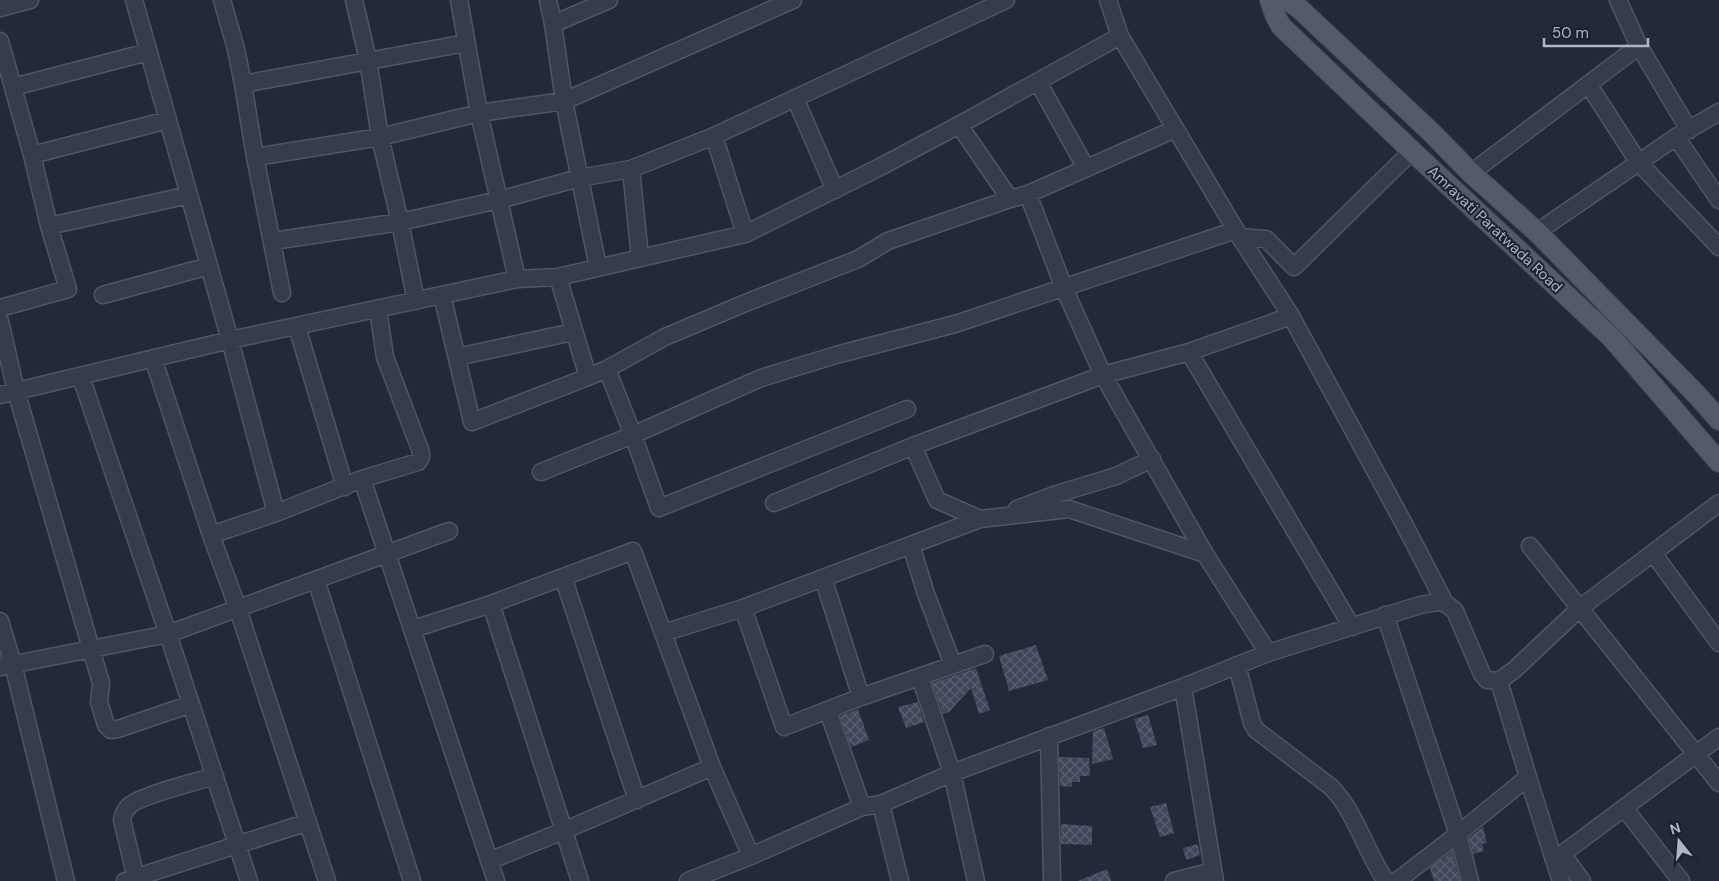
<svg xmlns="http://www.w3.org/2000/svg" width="1719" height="881" viewBox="0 0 1719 881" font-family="'DM Sans',sans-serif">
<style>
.building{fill:url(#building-cross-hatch)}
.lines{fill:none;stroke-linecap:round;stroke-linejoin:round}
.minor-casing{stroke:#515664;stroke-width:19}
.major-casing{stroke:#3f4552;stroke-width:22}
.minor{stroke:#363c49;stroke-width:16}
.major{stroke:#545a69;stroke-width:20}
.labels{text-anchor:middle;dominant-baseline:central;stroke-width:4;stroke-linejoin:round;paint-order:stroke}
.street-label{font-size:15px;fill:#b1b6c5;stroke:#1b212e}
</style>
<defs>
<pattern id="building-cross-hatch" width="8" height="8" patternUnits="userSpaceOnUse" patternTransform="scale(1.25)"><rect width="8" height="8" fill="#3f4759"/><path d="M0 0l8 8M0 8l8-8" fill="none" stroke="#585f6f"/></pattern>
</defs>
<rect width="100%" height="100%" fill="#232939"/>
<!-- building -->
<path class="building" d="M 1036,645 L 1048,680 L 1009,691 L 999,656 Z
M 976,668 L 990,710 L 979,714 L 971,688 L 949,712 L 943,714 L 932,683 Z
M 918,702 L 924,722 L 906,728 L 898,707 Z
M 858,709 L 869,740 L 851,747 L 840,716 Z
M 1148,715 L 1157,745 L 1143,748 L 1134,719 Z
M 1104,728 L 1113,759 L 1092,764 L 1093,731 Z
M 1059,757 L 1089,758 L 1090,776 L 1080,776 L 1080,782 L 1072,782 L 1072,787 L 1060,786 Z
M 1166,803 L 1174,833 L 1160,837 L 1150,807 Z
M 1061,824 L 1092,826 L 1092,845 L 1061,844 Z
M 1483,827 L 1487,843 L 1482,844 L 1484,851 L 1473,854 L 1469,838 Z
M 1198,844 L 1200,855 L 1186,860 L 1183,848 Z
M 1452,851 L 1460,881 L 1434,881 L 1430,868 Z
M 1107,869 L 1111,881 L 1078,881 Z"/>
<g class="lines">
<defs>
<path id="minor" d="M 134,0 L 230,340 L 276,513
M 222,0 L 236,49 L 243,84 L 255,157 L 282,293
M 354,0 L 368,60 L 380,137 L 400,222 L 416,301
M 459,0 L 479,113 L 517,279
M 548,0 L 553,24 L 564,101 L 598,267
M 1618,0 L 1639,46 L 1689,130
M 0,8 L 30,0
M 553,24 L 609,0
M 1120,36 L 1240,237 L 1291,316 L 1403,522 L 1445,603
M 0,41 L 32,155 L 49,226 L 189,195
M 1038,82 L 1086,168
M 243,84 L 466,43
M 1588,84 L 1639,163 L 1719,247
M 13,87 L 148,52
M 795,98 L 835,190
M 959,125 L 1010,199 L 1028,194 L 1175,129
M 714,136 L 745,234
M 1676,137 L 1719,200
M 32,155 L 168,120
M 255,157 L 380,137 L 479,113 L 564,101 L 793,0
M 631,169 L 640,258
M 1471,173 L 1639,46
M 1028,194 L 1064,288 L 1103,375 L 1205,554 L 1268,653
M 1537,232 L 1676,137 L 1719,112
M 1240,237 L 1266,239 L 1294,267 L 1412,151
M 273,241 L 400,222 L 499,200 L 579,178 L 631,169 L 714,136 L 1006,0
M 558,277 L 588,377 L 607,369 L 633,435 L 761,378 L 836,355 L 955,324 L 1236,230
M 103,295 L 209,266
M 442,295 L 472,422 L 588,377
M 0,308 L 68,289 L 49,226
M 0,321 L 16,391 L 101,683 L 99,702 L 106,725 L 111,730 L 118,729 L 191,704
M 297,327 L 345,487
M 1189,352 L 1291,316
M 457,357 L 573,332
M 153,358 L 211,535 L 238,609 L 327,881
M 607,369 L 665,337 L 743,304 L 858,259 L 888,241 L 1010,199
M 81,377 L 168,634 L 249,881
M 0,395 L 230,340 L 517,279 L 558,277 L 745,234 L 880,167 L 959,125 L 1120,36 L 1108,0
M 913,446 L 937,500 L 980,519 L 1069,509 L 1205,554
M 541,472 L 633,435 L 659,508 L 907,409
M 362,479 L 496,881
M 774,503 L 913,446 L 1103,375 L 1189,352 L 1352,627
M 1017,509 L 1057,494 L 1116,476 L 1152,459
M 211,535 L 276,513 L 362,479 L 418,462 L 421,457 L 421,452 L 385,357 L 378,309
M 911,545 L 926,594 L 953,665
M 1530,546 L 1719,783
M 1653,553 L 1719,643
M 563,577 L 637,800
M 823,578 L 861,697
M 316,580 L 412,881
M 491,604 L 580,881
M 743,608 L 784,727 L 861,697 L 985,654
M 1385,615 L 1458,834 L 1470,881
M 0,621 L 13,664 L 66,881
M 413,629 L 491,604 L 633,551 L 712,767 L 751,856
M 663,633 L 743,608 L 980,519
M 1237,665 L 1252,723 L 1256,730 L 1331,787 C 1357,814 1365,851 1386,881
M 0,667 L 168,634 L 449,531
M 920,677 L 952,773 L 976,881
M 1499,681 L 1528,777
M 1183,687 L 1215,881
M 828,711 L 862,807
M 1049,736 L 1052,881
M 881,804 L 900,881
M 1625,809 L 1681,881
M 1562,854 L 1582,881
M 1554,860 L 1561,881
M 489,861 L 563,831 L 712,767
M 136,878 L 122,820 C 123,815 125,810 129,806 C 141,795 196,782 215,776
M 125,881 L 308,822
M 688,881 L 751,856 L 862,807 L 881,804 L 952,773 L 1183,687 L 1268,653 L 1420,605 L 1438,602 L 1445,603 L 1455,611 L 1482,674 L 1487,680 L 1499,681 L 1514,670 L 1580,608 L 1719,503
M 1174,881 L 1213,871
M 1397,881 L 1458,834 L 1528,777 L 1554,860 L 1719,737"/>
<path id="major" d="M 1270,0 L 1276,17 L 1281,26 L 1412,151 L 1612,338 L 1719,462
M 1282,0 L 1292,3 L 1301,10 L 1432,133 L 1471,173 L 1537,232 L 1697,395 L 1719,420"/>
</defs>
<!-- minor casing -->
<use href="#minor" class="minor-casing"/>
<!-- major casing -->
<use href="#major" class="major-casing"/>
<!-- minor -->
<use href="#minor" class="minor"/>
<!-- major -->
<use href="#major" class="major"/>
</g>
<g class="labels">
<!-- street labels -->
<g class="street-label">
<text transform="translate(1495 229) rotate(43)">Amravati Paratwada Road</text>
</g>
</g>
<!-- north arrow -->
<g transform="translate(1679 841) rotate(343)" stroke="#1b212e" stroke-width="4" paint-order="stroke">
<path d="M0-4L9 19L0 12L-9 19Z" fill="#b1b6c5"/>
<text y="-8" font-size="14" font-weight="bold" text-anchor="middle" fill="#b1b6c5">N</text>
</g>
<!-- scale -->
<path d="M1544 38v8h104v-8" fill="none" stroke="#b1b6c5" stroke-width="2.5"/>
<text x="1552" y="38" font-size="15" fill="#b1b6c5" stroke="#1b212e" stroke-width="4" paint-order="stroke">50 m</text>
</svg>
